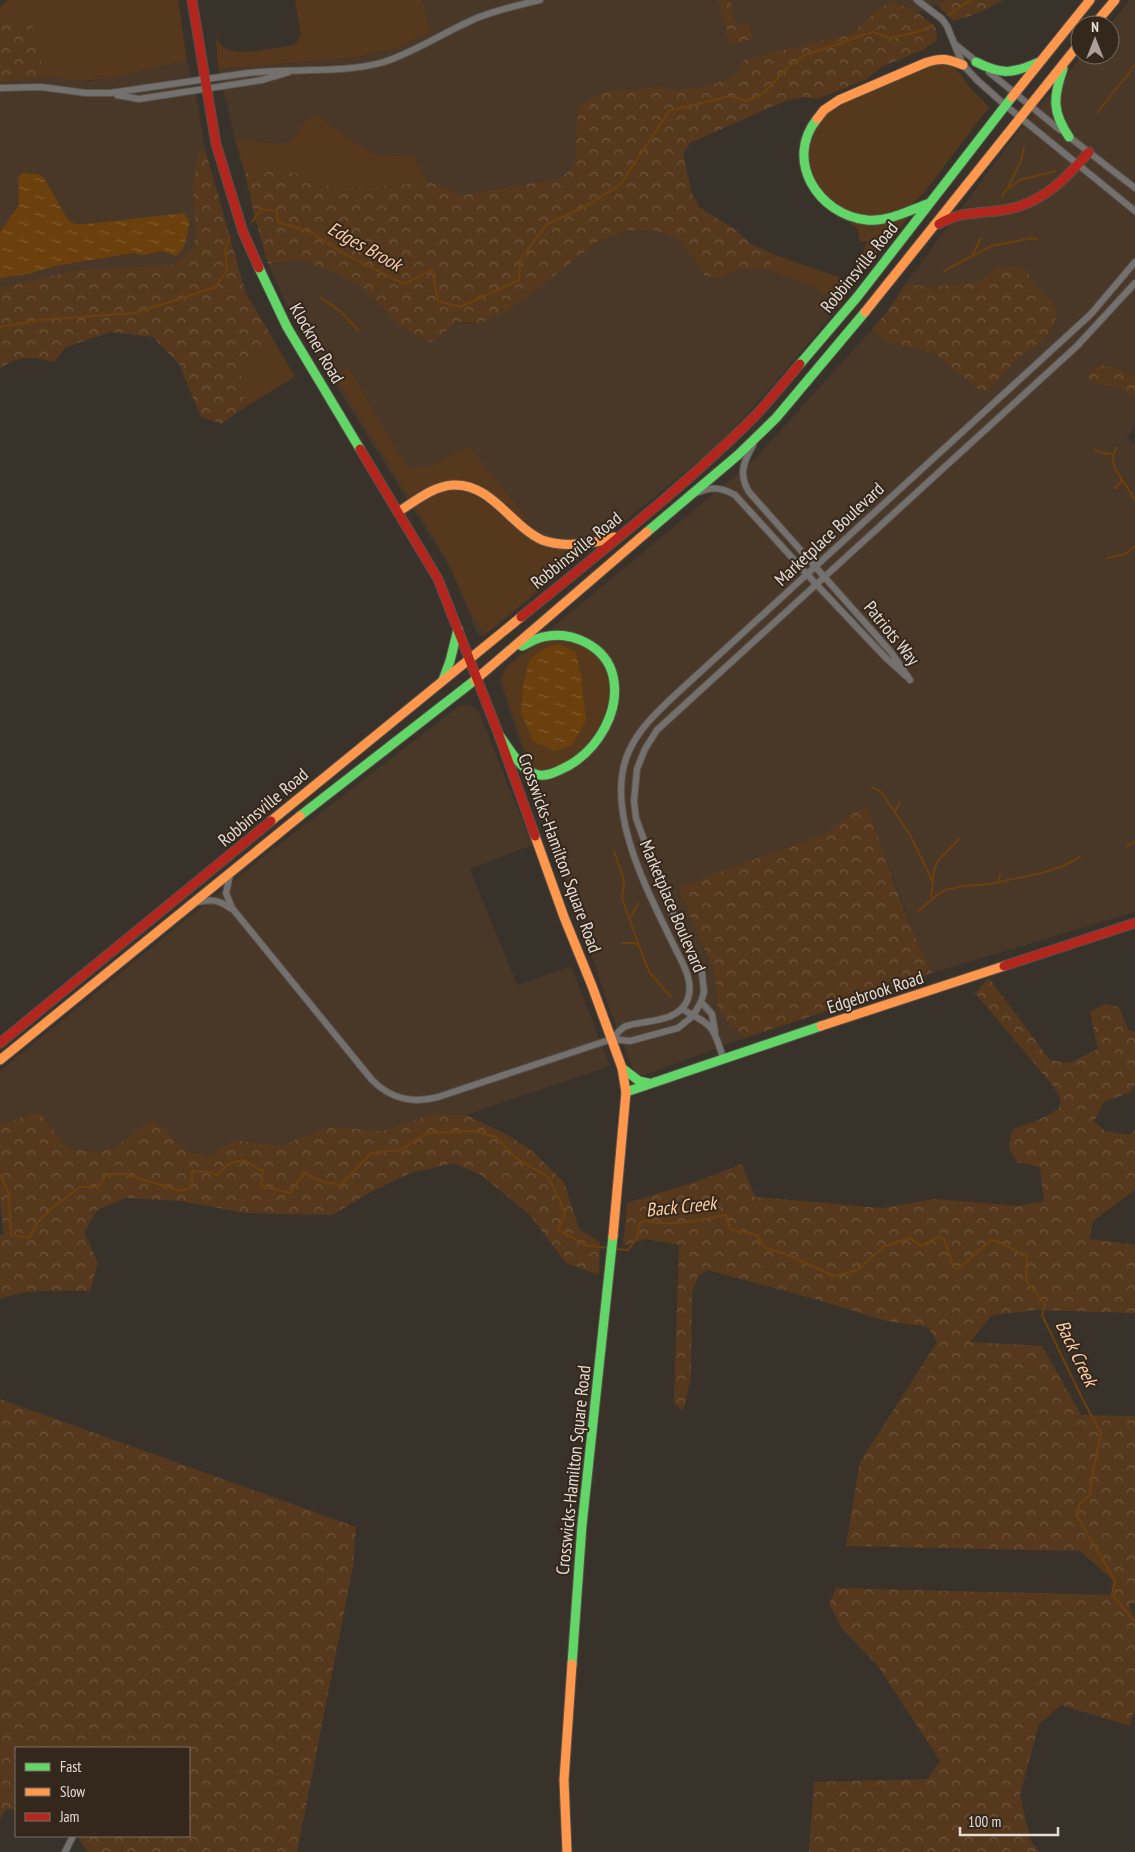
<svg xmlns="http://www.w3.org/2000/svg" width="1135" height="1852" viewBox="0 0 1135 1852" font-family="'PT Sans Narrow',sans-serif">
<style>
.built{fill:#493728}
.grass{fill:#56391d}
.forest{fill:url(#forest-crowns)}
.water{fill:url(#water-ripples)}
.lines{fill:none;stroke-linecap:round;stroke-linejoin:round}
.stream{stroke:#6c400d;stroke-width:2}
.street-casing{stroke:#57514a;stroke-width:8}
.fast-casing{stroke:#57514a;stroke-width:11}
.slow-casing{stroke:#57514a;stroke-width:11}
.jam-casing{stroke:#57514a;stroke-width:11}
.street{stroke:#74706d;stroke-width:6}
.fast{stroke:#63d668;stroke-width:9}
.slow{stroke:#ff974d;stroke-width:9}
.jam{stroke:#b3261e;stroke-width:9}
.labels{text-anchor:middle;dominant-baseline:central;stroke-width:4;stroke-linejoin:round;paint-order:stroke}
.street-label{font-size:18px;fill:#e5dcd5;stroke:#34271b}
.water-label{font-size:19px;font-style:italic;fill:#fccea7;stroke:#34271b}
</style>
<defs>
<pattern id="forest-crowns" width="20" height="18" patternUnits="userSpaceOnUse" patternTransform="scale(1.25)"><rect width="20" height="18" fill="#56391d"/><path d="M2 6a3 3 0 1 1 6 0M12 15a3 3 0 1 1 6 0" fill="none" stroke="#6e553d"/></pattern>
<pattern id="water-ripples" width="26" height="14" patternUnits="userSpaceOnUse" patternTransform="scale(1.25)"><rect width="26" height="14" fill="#6c400d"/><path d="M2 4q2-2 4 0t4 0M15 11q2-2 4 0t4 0" fill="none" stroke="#815b2f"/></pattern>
</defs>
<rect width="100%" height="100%" fill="#39322b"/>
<!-- built -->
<path class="built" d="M 423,0 L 947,0 L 918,13 L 903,4 L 875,12 L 852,33 L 815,43 L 709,86 L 675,90 L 659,86 L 642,89 L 606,91 L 576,151 L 575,163 L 569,171 L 558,179 L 460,195 L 447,187 L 429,182 L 413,155 L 377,156 L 326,123 L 322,117 L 304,123 L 292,141 L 277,144 L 235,139 L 218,69 L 358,57 L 396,48 L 430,32 Z
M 1130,0 L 1135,0 L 1135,376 L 1119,369 L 1095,385 L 1116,386 L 1135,397 L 1135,426 L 1127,438 L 1135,444 L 1135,912 L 932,973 L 909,924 L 905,909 L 866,806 L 847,815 L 827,833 L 678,887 L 714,972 L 718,1007 L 730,1025 L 745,1038 L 639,1077 L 633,1069 L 611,1013 L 500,682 L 504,668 L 753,461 L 872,329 L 886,341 L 935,354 L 982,391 L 989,390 L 1017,359 L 1040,343 L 1050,332 L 1057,314 L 1055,304 L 1037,287 L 1025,269 L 995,268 L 982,280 L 970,283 L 930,287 L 906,283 L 1020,129 L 1083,55 L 1110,55 L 1110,25 L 1109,25 Z
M 187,61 L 197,102 L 205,149 L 198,152 L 193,194 L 197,237 L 186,257 L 173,265 L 79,270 L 0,287 L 0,82 L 33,78 L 54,77 L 89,81 L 135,73 L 159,66 Z
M 628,230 L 655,230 L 677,239 L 693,257 L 705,276 L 717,278 L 743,269 L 767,270 L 801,280 L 823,291 L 840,305 L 772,386 L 717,446 L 484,636 L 478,635 L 451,569 L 288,309 L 268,264 L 299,259 L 337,274 L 365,289 L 397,324 L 481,323 L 507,312 L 599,241 Z
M 469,704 L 478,710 L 532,845 L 470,869 L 517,985 L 571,966 L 610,1066 L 466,1115 L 434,1114 L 382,1131 L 330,1127 L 299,1138 L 283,1146 L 233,1140 L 209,1156 L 186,1151 L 153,1118 L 114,1148 L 100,1152 L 69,1149 L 39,1112 L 0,1124 L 0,1071 L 258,861 L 459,706 Z"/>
<!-- grass -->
<path class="grass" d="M 8,0 L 178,0 L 187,61 C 154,66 123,78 90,80 C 75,82 59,77 43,77 L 38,39 L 9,20 L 0,24 L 0,7 Z
M 295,0 L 423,0 L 430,32 L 396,48 L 358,57 L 218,69 L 216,37 C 219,42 220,46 226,49 C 242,56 273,48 291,46 L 296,43 L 301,36 Z
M 938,63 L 955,68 L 972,90 L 989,107 L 923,194 L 905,209 L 870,217 L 847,212 L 822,195 L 809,167 L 809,147 L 816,126 L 833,108 Z
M 315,115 L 323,117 L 326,123 L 377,156 L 413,155 L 429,182 L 389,186 L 334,187 L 270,166 L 245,174 L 235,139 L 277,144 L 292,141 L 303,123 Z
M 906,217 L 907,219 C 894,236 880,249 867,265 L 860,262 L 867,241 L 860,242 L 857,228 L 845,219 Z
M 775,255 L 839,277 L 846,281 L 852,287 L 840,305 C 813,284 798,279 767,270 Z
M 269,332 L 295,377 L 245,407 L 240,368 L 262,349 Z
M 348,367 L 407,467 L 432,466 L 465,447 L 472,450 L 528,520 L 521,521 C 499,502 476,475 445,481 C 433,483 420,491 409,496 L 336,378 Z
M 460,490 C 489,499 503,520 527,535 C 535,541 576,546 588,548 L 485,634 L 471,612 L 445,555 L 416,507 L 445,491 Z
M 565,639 C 578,644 594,649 602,663 C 618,690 606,722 587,744 C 584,748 580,754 575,758 C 563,765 552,769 539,770 L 530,763 L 502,682 L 506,668 L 544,640 Z"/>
<!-- forest -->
<path class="forest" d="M 718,0 L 730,0 L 737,26 L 749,23 L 753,39 L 730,45 Z
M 947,0 L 1002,0 L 981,12 L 954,21 L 937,5 Z
M 890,2 C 911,5 921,15 936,28 L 937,40 L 923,50 L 881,67 L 867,79 L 817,99 L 803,97 L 785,101 L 690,143 L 683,154 L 692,194 L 700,208 L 733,228 L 751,244 L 775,255 L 767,270 L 743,269 L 717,278 L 705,276 L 693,257 L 677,239 L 655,230 L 628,230 L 599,241 L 507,312 L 481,323 L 456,322 L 431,343 L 397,324 L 365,289 L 337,274 L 299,259 L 268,264 L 255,218 L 245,174 L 270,165 L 334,187 L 389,186 L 429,182 L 447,187 L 460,195 L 558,179 L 569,171 L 575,163 L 578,106 L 606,91 L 642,89 L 659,86 L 676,90 L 709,86 L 737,75 L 744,60 L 852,33 L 875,12 Z
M 9,20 L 32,24 L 38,39 L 43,77 L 0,82 L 0,24 Z
M 205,149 L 246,294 L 269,332 L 262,349 L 240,368 L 245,407 L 221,424 L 201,417 L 179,364 L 153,337 L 111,332 L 66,347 L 54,362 C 31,356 21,355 0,368 L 0,287 L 79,270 L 173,265 C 206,245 194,227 193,195 C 193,181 196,166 198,152 Z
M 1013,267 L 1025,269 L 1037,287 L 1055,304 L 1057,314 L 1050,332 L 1040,343 L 1017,359 L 989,390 L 982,391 L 977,388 L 935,354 L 885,341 L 872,329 L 887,312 L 906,283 L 930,287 L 970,283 L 982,280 L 995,268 Z
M 1102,365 L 1119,369 L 1135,376 L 1135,397 L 1116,386 L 1095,385 L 1088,378 L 1090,370 Z
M 867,806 L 909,924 L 932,973 L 848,1004 L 745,1038 L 730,1025 L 718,1007 L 714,972 L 678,887 L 827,833 L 847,815 Z
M 989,978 L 1050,1060 L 1069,1063 L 1098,1049 L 1090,1012 L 1105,1004 L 1119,1007 L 1128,1030 L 1135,1032 L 1135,1084 L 1131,1092 L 1104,1102 L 1094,1121 L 1105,1131 L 1128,1135 L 1135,1130 L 1135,1190 L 1093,1221 L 1089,1239 L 1135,1245 L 1135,1313 L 1037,1310 L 992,1315 L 970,1342 L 1042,1346 L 1081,1415 L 1135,1416 L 1135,1603 L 1129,1604 L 1135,1618 L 1135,1713 L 1133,1714 L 1130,1726 L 1061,1705 L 1039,1724 L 1020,1794 L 1030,1840 L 1039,1852 L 809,1852 L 814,1782 L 928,1779 L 940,1761 L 878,1666 L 842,1629 L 829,1604 L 836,1588 L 1111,1595 L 1113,1580 L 1080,1551 L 846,1546 L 860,1462 L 937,1342 L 928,1327 L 886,1321 L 818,1300 L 708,1270 L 698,1276 L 692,1293 L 691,1377 L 683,1411 L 674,1403 L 679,1245 L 646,1239 L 623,1246 L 627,1203 L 695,1182 L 742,1164 L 755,1197 L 882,1208 L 935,1199 L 1018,1206 L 1044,1201 L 1040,1167 L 1017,1162 L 1009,1148 L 1012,1130 C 1022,1125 1053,1116 1059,1108 C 1060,1106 1060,1103 1061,1100 L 1055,1088 L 975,993 Z
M 39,1112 L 69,1149 L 100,1152 L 114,1148 L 153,1118 L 186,1151 L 209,1156 L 233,1140 L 283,1146 L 299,1138 L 330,1127 L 382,1131 L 434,1114 L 466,1115 L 504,1133 L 531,1150 L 564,1182 L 579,1229 L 600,1242 L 599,1275 L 566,1263 L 529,1214 L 481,1175 L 454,1163 L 410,1173 L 369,1193 L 332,1215 L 246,1213 L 181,1201 L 126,1198 L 97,1210 L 84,1232 L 98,1263 L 90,1291 C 61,1291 28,1288 0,1299 L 0,1235 L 4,1235 L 0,1199 L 0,1124 Z
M 0,1399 L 356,1527 L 353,1566 L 297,1852 L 88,1852 L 77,1836 L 189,1836 L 189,1748 L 16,1748 L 16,1810 L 6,1809 L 0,1820 Z"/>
<!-- water -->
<path class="water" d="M 22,173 L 38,174 L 44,178 L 68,220 L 75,224 L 87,224 L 184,213 L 189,220 L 189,224 C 187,235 186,249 176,256 L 162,251 L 144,255 L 133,253 L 55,266 L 29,274 L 0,278 L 0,232 L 19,205 L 18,179 Z
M 559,644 L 576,652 L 581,676 L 586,720 L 572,745 L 555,751 L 533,741 L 521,712 L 523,685 L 530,659 L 550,646 Z"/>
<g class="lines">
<!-- stream -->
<path class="stream" d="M 948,15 L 971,0
M 1098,112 L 1135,65
M 1008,187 L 1021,161 L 1024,148
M 1006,190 L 1020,180 L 1055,171
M 1002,197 L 1005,191
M 252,222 L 261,209 L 277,211 L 278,222 L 313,233 L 341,252 L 404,284 L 432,270 L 438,301 L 460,307 L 519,280 L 520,260 L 546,225 L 586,206 L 620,185 L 669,111 L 730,96 L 747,101 L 764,93 L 787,68 L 803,56 L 873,32 L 890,38 L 921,31 L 933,25
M 972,256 L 981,238
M 944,271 L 991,246 L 1033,238 L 1038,240
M 321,298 L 341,312 L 358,330
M 0,327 L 39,320 L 135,313 L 216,287 L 227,270 L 225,250 L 230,236
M 1117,448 C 1103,464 1129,485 1135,501
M 1095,450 L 1107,454 L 1111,453
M 1115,488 L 1121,482 L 1121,477
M 1107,558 L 1126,554 L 1135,546
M 872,787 L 880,791 L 884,796 L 910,835 L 933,882
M 895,811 L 900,802
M 1127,846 L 1135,842
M 614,851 L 623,877 L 624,886 L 622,898 L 645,962 L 650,973 L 671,997
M 998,882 L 1000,874
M 931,897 L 934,871 L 937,862 L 959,839
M 918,911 L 937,895 L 945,890 L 963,886 L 990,884 L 1042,873 L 1063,866 L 1080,857
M 629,919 L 638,904
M 623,943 L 634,943 L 638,945
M 0,1174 L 9,1195 L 11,1235 L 29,1238 L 37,1223 L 52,1208 L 80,1187 L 98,1187 L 107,1174 L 125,1174 L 181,1191 L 192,1187 L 192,1171 L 210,1172 L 217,1175 L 230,1163 L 243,1160 L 263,1171 L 261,1186 L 290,1193 L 304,1173 L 323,1182 L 341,1185 L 371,1153 L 401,1150 L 427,1133 L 474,1131 L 496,1137 L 516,1158 L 548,1177 L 559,1198 L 565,1214 L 558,1230 L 588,1246 L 610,1248
M 614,1249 L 628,1250 L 637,1238 L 639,1224 L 645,1220 C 668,1228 702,1219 726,1215 L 730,1229 L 757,1235 L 765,1248 L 788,1255 L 834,1276 L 858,1270 L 883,1247 L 910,1238 L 921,1246 L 938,1237 L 944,1239 L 953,1266 L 958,1269 L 991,1240 C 1007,1242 1012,1252 1027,1255 L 1026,1280 L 1045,1304 L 1042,1315 L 1082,1398 L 1101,1433 L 1093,1471 L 1090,1495 L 1080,1503 L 1076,1514 L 1115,1581 L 1112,1594 L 1135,1622"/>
<defs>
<path id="street" d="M 917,0 L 942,19 L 947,26 L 963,65 L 977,80 L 1005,105 L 1135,211
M 956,45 L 977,62
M 989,72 L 1060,130
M 0,88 L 41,87 L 86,93 L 110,93 L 248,73 C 291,68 344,74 384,62 C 417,51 446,31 477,18 C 497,10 518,5 540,0
M 117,95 L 139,99 L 262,80 L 289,72
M 1068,136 L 1135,188
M 753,445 C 744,461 738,474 749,492 L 891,652 L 910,680
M 699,492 C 713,486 722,488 735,495 L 816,584 L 885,657 L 906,676
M 230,875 L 226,893 L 232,908 L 372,1080 C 391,1099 412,1104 438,1097 L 612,1039 L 630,1041 L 678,1028 L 693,1016 L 701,1002 L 704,992 L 702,973 L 663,892 L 636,818 L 634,801 L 637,769 L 645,749 L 657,730 L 1077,346 L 1135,283
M 198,902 C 211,899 219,900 230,908
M 701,1002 L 712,1014 L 715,1032
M 682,1009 C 712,1026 713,1024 723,1058
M 612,1039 C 616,1035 621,1028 626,1026 C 645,1020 677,1023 687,1001 C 695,983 683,964 675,948 C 650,895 602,810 629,751 C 639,729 656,713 674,696 L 1091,314 L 1135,262
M 65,1852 L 73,1836"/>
<path id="fast" d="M 976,62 C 1002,75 1012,74 1039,62
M 1063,69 C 1053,97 1052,112 1069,137
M 817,119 C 784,160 818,215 867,220 C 889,222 910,210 930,203
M 259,268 L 287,327 L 360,449
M 800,364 L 858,296 L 1012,97
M 647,532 L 738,455 L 776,418 L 865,312
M 443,680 L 450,661 L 458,629
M 499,735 C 509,748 519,768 535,774 C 546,778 558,771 568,766 C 598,749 621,711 613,676 C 606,646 571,630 543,637 C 536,638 529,643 522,646
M 300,816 L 475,680
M 622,1068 L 639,1081 L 648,1083
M 626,1092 L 821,1026
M 572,1664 L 582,1525 L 613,1236"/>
<path id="slow" d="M 1094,25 L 1115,0
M 1012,97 L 1090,0
M 817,119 L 824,110 L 839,100 L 925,63 C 941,57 948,59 963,65
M 865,312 L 1080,43
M 398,512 C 414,502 433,486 453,485 C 491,483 511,526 542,540 C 553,544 565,545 576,544 C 590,543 602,542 614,537
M 475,680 L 647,532
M 271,821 L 521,617
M 535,836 L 564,917 L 592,986 L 622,1068 L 626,1092 L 613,1236
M 821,1026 L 1004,966
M 0,1060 L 300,816
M 567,1852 L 564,1780 L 572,1664"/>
<path id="jam" d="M 192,0 L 216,144 L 243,232 L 259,268
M 939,224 C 961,210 985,214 1009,209 C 1044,202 1067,177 1089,152
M 360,449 L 438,579 L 499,735 L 535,836
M 521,617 C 600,552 683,488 755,416 C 771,399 785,381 800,364
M 1004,966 L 1135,923
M 0,1043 L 271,821"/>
</defs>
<!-- street casing -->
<use href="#street" class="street-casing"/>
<!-- fast casing -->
<use href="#fast" class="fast-casing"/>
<!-- slow casing -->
<use href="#slow" class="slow-casing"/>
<!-- jam casing -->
<use href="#jam" class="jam-casing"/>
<!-- street -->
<use href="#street" class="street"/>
<!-- fast -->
<use href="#fast" class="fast"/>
<!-- slow -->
<use href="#slow" class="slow"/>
<!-- jam -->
<use href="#jam" class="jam"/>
</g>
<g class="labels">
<!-- street labels -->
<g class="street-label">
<text transform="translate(859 267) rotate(-51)">Robbinsville Road</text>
<text transform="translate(317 343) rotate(60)">Klockner Road</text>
<text transform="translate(829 534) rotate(-43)">Marketplace Boulevard</text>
<text transform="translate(576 550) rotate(-39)">Robbinsville Road</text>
<text transform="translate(892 633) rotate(51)">Patriots Way</text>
<text transform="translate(263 807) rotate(-40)">Robbinsville Road</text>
<text transform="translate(560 853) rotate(70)">Crosswicks-Hamilton Square Road</text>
<text transform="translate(673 906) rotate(67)">Marketplace Boulevard</text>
<text transform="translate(875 992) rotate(-18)">Edgebrook Road</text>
<text transform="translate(573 1470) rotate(-84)">Crosswicks-Hamilton Square Road</text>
</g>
<!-- water labels -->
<g class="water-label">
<text transform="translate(365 246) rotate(29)">Edges Brook</text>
<text transform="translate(681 1206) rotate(-6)">Back Creek</text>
<text transform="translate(1077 1353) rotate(64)">Back Creek</text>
</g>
</g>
<!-- legend -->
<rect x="15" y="1747" width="175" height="90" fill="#34271b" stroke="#7b6f65"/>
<rect x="25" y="1763" width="25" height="8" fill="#63d668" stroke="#7b6f65"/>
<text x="60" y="1772" font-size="15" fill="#e5dcd5">Fast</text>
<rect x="25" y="1788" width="25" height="8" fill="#ff974d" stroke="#7b6f65"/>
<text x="60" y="1797" font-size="15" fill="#e5dcd5">Slow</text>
<rect x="25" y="1813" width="25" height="8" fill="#b3261e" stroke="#7b6f65"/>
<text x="60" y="1822" font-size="15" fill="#e5dcd5">Jam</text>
<!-- north arrow -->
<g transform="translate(1095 40)"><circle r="24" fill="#34271b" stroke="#7b6f65"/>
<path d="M0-4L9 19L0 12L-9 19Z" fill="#a9a09a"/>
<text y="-8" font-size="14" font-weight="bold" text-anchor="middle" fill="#e5dcd5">N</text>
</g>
<!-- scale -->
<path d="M960 1827v8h98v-8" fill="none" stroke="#e5dcd5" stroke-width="2.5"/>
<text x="968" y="1827" font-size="15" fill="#e5dcd5" stroke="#34271b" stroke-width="4" paint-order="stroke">100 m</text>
</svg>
